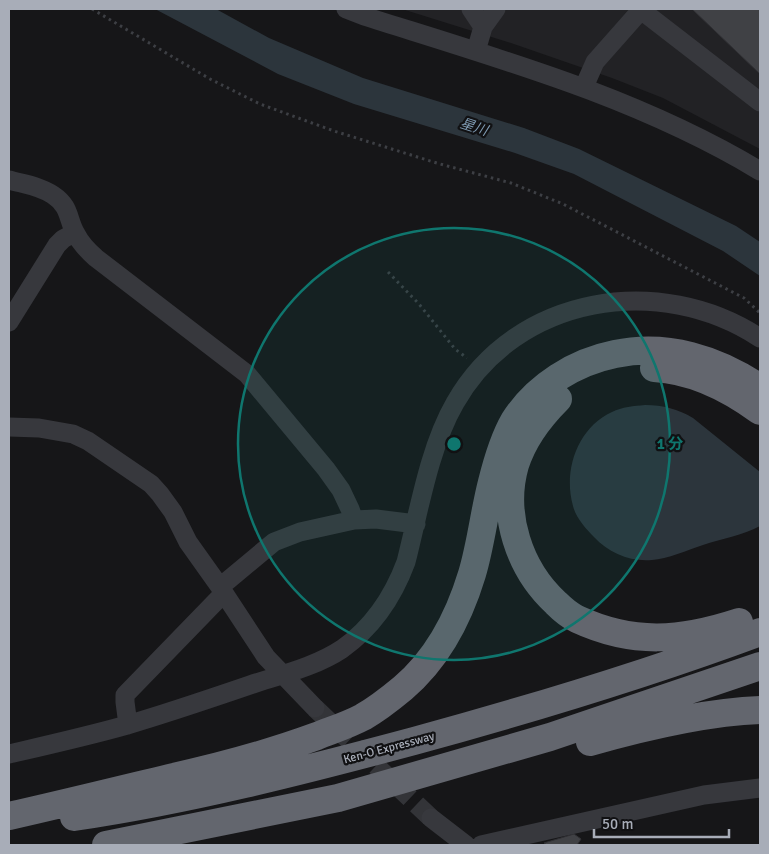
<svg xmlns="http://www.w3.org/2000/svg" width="769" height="854" viewBox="0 0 769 854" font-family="Signika,'Noto Sans JP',sans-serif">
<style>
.built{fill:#222225}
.water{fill:#2c353c}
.building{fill:#404145;stroke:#303034}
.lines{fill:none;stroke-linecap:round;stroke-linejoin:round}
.minor-tunnel{stroke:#333438;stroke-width:19;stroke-dasharray:19 9;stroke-linecap:butt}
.path{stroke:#3d3f44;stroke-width:3;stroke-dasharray:2.5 4;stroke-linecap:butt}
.minor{stroke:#37383d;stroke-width:19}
.highway{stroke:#63666e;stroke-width:28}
.ring{fill:none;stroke:#0f766e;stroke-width:2.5}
.labels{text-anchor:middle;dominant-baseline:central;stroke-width:4.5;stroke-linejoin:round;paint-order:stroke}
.street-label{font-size:12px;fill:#a8adb8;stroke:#111113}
.water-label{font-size:14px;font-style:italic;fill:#7f9bb3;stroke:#111113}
.centre{fill:#0f766e;stroke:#111113;stroke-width:2.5}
.ring-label{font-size:15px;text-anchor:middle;font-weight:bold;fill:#0f766e;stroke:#111113;stroke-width:4.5;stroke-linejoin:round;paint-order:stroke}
</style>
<rect width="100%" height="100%" fill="#161618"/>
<!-- built -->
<path class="built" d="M 402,9 L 760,9 L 760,149 L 663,98 L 612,78 L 511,43 Z"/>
<!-- water -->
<path class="water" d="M 155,9 L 216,9 L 269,38 L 363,78 L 524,128 L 579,149 L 736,226 L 760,242 L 760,276 L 723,251 L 574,174 L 515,153 L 354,104 L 278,74 Z
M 645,405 C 663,405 678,409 693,418 L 760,472 L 760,526 C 743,535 721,539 703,545 C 688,550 667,559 652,560 C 630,562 609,553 594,537 C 586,529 576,518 573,506 C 563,471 577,428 612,412 C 622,407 634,406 645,405 Z"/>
<!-- building -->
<path class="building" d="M 692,9 L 760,9 L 760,74 Z
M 574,834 L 581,839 L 577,845 L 547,845 L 544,843 Z"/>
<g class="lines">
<!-- minor-tunnel -->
<path class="minor-tunnel" d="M 315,708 L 431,818"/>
<!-- path -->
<path class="path" d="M 92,9 L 210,79 L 260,104 L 334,131 L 440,164 L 511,183 L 563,204 L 744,298 L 760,313
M 388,272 L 419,304 L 455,349 L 467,358"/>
<!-- minor -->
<path class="minor" d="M 346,9 L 364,16 C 500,59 637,97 760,171
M 471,9 L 483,27
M 476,51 L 483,27 L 496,9
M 584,87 L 595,62 L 641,10 L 760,102
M 9,180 C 23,184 40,186 53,195 C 71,207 67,219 76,234 C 81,244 88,251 96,258 L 247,374 L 326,469 L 341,490 L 350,509 L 354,520
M 9,322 L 57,245 L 63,239 L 74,233
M 9,427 L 39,428 L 73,434 L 88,441 L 151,484 L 160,494 L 173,512 L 188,542 L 220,587 L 266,657 L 315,708
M 220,587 L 274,542 L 300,532 L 354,520 L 376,519 L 416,524
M 128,725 L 125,702 L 125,695 L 224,593
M 9,754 C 48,745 88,736 127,725 C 168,713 209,699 250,685 C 280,675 315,667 342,649 C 373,627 393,597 406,562 C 419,511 429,448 455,403 C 516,295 660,272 760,338
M 431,818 L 466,845
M 481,845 L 704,795 L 760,788"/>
<!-- highway -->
<path class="highway" d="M 654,368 C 692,370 730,389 760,411
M 558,399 C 540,417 523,439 515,465 C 501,514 519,569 556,603 C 562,609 569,615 577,619 C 633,645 681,641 739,622
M 590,742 C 643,727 705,712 760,710
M 9,816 C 62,804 115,791 169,778 C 219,767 268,754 317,736 C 332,730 348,725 363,717 C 377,709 391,698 403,688 C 437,659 459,617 472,574 C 481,544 484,513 492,482 C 497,462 503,440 514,421 C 536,386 575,362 615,354 C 667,343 717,359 760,388
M 74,817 C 189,800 302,771 414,741 C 531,709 647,674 760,632
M 106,845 L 338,798 L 550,737 L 760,666"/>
</g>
<!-- distance rings -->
<circle cx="454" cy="444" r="216" fill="#0f766e" fill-opacity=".12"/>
<circle class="ring" cx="454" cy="444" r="216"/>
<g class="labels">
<!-- street labels -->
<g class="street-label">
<text transform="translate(389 748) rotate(-15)">Ken-O Expressway</text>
</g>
<!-- water labels -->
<g class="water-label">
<text transform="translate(474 127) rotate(18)">星川</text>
</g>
</g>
<circle cx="454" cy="444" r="8" class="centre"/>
<g class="ring-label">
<text x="670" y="449">1 分</text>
</g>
<!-- border -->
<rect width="769" height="854" fill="none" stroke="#a8adb8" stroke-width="20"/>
<!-- scale -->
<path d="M594 829v8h135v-8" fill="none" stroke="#a8adb8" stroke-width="2.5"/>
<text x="602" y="829" font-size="15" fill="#a8adb8" stroke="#111113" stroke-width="4" paint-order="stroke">50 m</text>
</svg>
